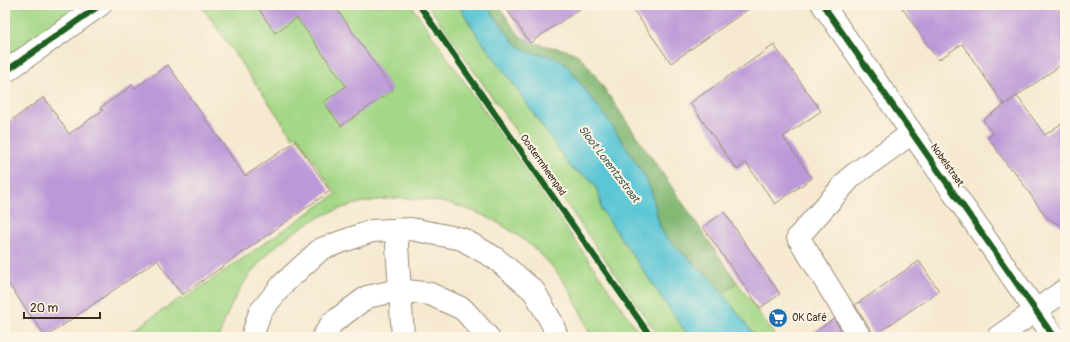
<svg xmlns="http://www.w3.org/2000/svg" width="1070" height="342" viewBox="0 0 1070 342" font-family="Pangolin,sans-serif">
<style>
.green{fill:#a4d787;stroke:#708052}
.forest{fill:#83b874;stroke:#5f7149}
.water{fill:#5bc6d5;stroke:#4b787a}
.building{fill:#bb98d8}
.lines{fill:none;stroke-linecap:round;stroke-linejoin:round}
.minor-casing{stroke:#988a77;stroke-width:24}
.minor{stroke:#fff;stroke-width:22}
.cycleway-casing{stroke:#fcf5e5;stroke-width:8}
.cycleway{stroke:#1b5e20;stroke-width:6}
.labels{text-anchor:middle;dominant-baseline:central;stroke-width:4;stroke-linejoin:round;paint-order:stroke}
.street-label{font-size:10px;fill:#3b2a1e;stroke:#fcf5e5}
.poi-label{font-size:10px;fill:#3b2a1e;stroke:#fcf5e5;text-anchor:start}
.water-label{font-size:11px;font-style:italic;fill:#455955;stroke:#fcf5e5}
</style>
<rect width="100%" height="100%" fill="#fcf5e5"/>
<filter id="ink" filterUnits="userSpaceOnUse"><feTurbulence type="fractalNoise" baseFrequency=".025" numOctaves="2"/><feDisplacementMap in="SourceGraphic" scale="8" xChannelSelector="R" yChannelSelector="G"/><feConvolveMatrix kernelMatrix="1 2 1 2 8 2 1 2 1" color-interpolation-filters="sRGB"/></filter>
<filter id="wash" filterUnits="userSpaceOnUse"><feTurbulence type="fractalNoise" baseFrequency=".012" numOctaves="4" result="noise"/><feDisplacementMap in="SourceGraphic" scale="16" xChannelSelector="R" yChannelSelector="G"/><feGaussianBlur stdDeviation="0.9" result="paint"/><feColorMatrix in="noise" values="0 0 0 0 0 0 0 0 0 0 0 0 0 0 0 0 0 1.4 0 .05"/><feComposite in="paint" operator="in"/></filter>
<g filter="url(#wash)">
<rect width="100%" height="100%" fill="#f6e9d0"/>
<!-- green -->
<path class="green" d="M 5,5 L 84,5 L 37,40 L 5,56 Z
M 201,5 L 411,5 L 642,337 L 591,337 C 579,305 563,274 537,251 C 430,153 260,197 219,337 L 124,337 L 180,298 L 182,300 L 336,194 L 296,135 L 293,138 Z
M 428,5 L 458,5 L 478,36 L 512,82 L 572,169 L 588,177 L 596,187 L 600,197 L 601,209 L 689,337 L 659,337 Z
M 737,282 L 776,337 L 756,337 L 723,294 Z"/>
<!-- forest -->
<path class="forest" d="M 486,5 L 498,5 C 504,13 517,35 525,39 C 541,48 563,46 578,55 C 583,59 590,69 594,74 L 737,282 L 723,294 L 714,282 L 666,238 L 660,227 L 651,190 L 644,175 L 608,120 L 584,89 L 546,55 L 527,52 L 514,42 Z"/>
<!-- water -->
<path class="water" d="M 458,5 L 486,5 L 514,42 L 527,52 L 546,55 L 559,59 L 567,66 L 608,120 L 644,175 L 651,190 L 660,227 L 666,238 L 714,282 L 756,337 L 689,337 L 601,209 L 600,197 L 596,187 L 588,177 L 572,169 L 512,82 L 478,36 Z"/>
<g id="blocks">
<!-- building -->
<path class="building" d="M 256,5 L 334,5 L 393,90 L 341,126 L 324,102 L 346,86 L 297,18 L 275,33 Z
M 504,5 L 585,5 L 530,43 Z
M 630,5 L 754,5 L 671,63 Z
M 900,5 L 1055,5 L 1065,19 L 1065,62 L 1004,105 L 962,44 L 938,60 Z
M 774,45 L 821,111 L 783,137 L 812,178 L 775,204 L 746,163 L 737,170 L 690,103 Z
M 168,65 L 245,176 L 296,141 L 330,191 L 182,295 L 157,260 L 46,337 L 5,279 L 5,125 L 44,97 L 69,134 L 103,110 L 100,108 L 133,85 L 135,88 Z
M 1017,96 L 1045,135 L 1065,121 L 1065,228 L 1046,217 L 1012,168 L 1010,169 L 988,137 L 993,134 L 983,120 Z
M 724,212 L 780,294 L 760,308 L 703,227 Z
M 919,261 L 939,291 L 872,337 L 871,330 L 855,305 Z
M 834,319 L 845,337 L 807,337 Z"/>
</g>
</g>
<g filter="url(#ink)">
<use href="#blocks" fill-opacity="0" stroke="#988a77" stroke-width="1"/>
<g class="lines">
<defs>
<path id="minor" d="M 823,5 L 1054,337
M 5,72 L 100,5
M 396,230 L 403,337
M 252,337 L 260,312 L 283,284 L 321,249 L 372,231 L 411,229 L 462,239 L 495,258 L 534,291 L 552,323 L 557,337
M 323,337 L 332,323 L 367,297 L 399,290 L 430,294 L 463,309 L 488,337
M 860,337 L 798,237 L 852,176 L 912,133
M 998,337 L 1065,290"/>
</defs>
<!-- minor casing -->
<use href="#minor" class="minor-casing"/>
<!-- minor -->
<use href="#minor" class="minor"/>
<defs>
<path id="cycleway" d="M 419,5 L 651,337
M 823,5 L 1054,337
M 5,72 L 100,5"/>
</defs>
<!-- cycleway casing -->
<use href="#cycleway" class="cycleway-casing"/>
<!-- cycleway -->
<use href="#cycleway" class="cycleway"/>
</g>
</g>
<!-- icons -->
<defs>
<symbol id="supermarket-disc" viewBox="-11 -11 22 22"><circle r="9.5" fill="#1f6fb2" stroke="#fcf5e5"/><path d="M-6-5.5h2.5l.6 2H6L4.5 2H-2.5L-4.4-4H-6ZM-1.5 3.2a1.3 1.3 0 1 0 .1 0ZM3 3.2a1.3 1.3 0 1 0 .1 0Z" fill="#fff"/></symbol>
</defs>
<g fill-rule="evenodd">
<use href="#supermarket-disc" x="767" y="307" width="22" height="22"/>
</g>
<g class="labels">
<!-- street labels -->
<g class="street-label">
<text transform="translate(543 165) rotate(55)">Oostermheenpad</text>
<text transform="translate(947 165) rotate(55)">Nobelstraat</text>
</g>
<!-- poi labels -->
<g class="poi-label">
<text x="792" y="318">OK Café</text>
</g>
<!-- water labels -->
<g class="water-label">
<text transform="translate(609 164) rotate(53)">Sloot Lorentzstraat</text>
</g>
</g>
<!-- margin -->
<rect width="1070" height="342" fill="none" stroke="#fcf5e5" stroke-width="20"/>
<!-- scale -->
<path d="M24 312v6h76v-6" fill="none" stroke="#3b2a1e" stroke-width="2"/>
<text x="30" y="312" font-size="12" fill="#3b2a1e" stroke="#fcf5e5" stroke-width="3" paint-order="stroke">20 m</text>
</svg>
